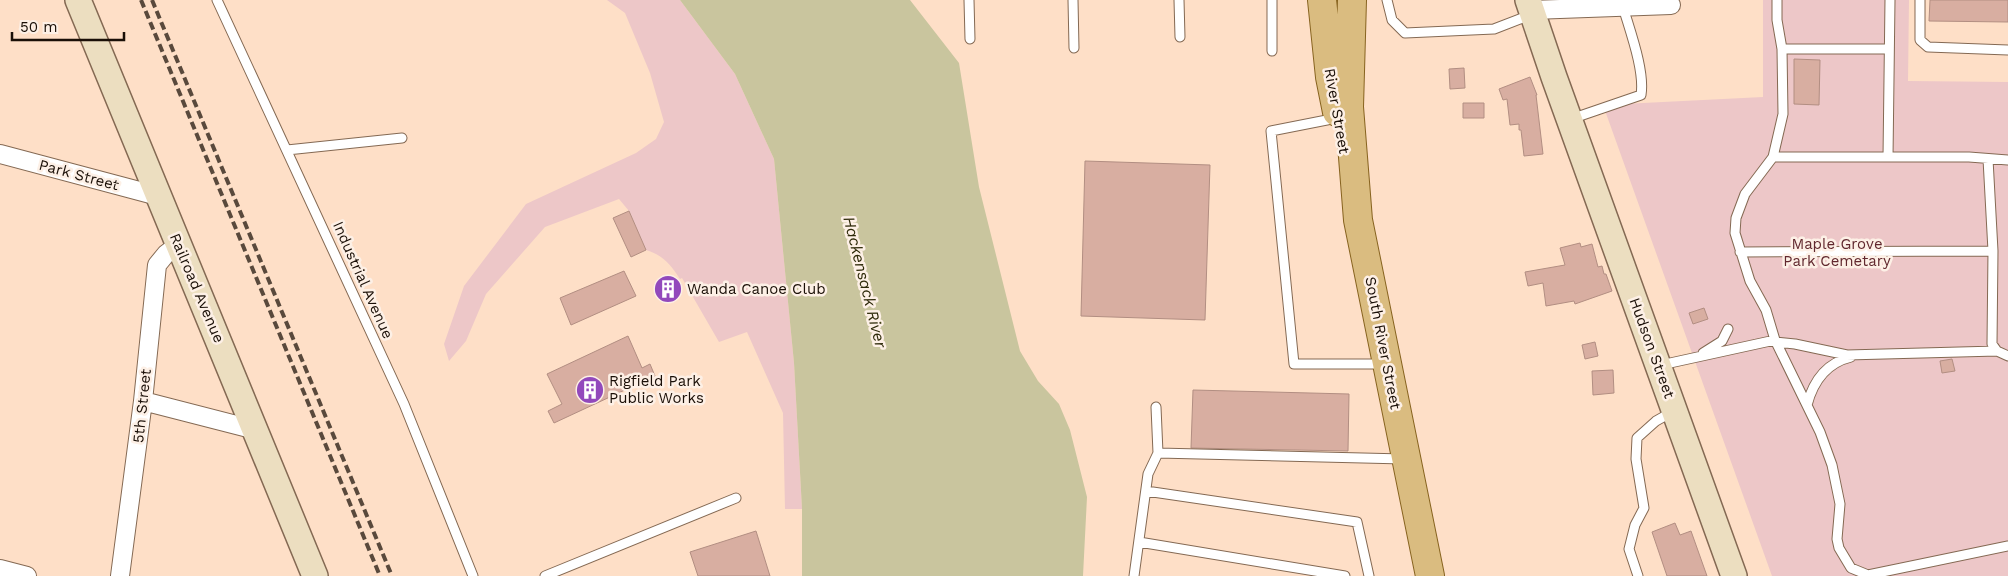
<svg xmlns="http://www.w3.org/2000/svg" width="2008" height="576" viewBox="0 0 2008 576" font-family="'Work Sans',sans-serif">
<style>
.green{fill:#edc7c8}
.water{fill:#c9c59e}
.building{fill:#d8aea1;stroke:#b28e82}
.lines{fill:none;stroke-linecap:round;stroke-linejoin:round}
.lane-casing{stroke:#846953;stroke-width:11}
.street-casing{stroke:#846953;stroke-width:20}
.secondary-casing{stroke:#846953;stroke-width:28}
.primary-casing{stroke:#87631f;stroke-width:30}
.lane{stroke:#fff;stroke-width:9}
.street{stroke:#fff;stroke-width:18}
.secondary{stroke:#ecdec0;stroke-width:25}
.primary{stroke:#dabc80;stroke-width:28}
.rail{stroke:#59493c;stroke-width:4;stroke-dasharray:8 4;stroke-linecap:butt}
.labels{text-anchor:middle;dominant-baseline:central;stroke-width:5;stroke-linejoin:round;paint-order:stroke}
.street-label{font-size:15px;fill:#1a0f07;stroke:#fdf0e6}
.park-label{font-size:15px;fill:#61282e;stroke:#fdf0e6}
.poi-label{font-size:15px;fill:#1a0f07;stroke:#fdf0e6;text-anchor:start}
.water-label{font-size:16px;font-style:italic;fill:#2e2a09;stroke:#fdf0e6}
</style>
<rect width="100%" height="100%" fill="#fedfc7"/>
<!-- green -->
<path class="green" d="M 607,0 L 680,0 L 735,74 L 774,159 L 794,363 L 802,509 L 785,509 L 783,413 L 747,332 L 719,342 L 682,278 L 680,279 C 671,265 663,255 646,250 L 629,211 L 619,199 L 545,227 L 486,294 L 466,341 L 449,361 L 444,344 L 464,286 L 526,204 L 636,153 L 656,139 L 664,122 L 650,73 L 625,13 Z
M 1763,0 L 1909,0 L 1908,81 L 2008,82 L 2008,576 L 1772,576 L 1603,105 L 1763,97 Z"/>
<!-- water -->
<path class="water" d="M 680,0 L 910,0 L 959,63 L 979,187 L 1020,351 L 1038,381 L 1059,404 L 1070,430 L 1087,497 L 1083,576 L 802,576 L 802,509 L 794,363 L 774,159 L 735,74 Z"/>
<!-- building -->
<path class="building" d="M 1930,0 L 2008,0 L 2008,22 L 1929,21 Z
M 1794,59 L 1820,60 L 1819,105 L 1794,104 Z
M 1464,68 L 1465,88 L 1450,89 L 1449,69 Z
M 1530,77 L 1537,95 L 1536,95 L 1543,154 L 1524,156 L 1521,130 L 1519,130 L 1519,124 L 1510,125 L 1507,99 L 1503,100 L 1499,89 Z
M 1463,103 L 1484,103 L 1484,118 L 1463,118 Z
M 1085,161 L 1210,165 L 1205,320 L 1081,316 Z
M 629,211 L 646,250 L 631,257 L 613,218 Z
M 1580,243 L 1581,247 L 1592,244 L 1598,267 L 1602,266 L 1604,274 L 1606,274 L 1612,291 L 1575,304 L 1574,301 L 1546,306 L 1543,283 L 1528,286 L 1525,272 L 1565,265 L 1560,248 Z
M 624,271 L 636,296 L 571,325 L 560,298 Z
M 1704,308 L 1708,319 L 1693,324 L 1689,313 Z
M 628,336 L 642,368 L 650,364 L 655,376 L 554,423 L 548,411 L 562,404 L 547,374 Z
M 1595,342 L 1598,356 L 1585,359 L 1582,345 Z
M 1952,359 L 1955,371 L 1942,373 L 1940,361 Z
M 1613,370 L 1614,393 L 1593,395 L 1592,371 Z
M 1193,390 L 1349,394 L 1348,451 L 1191,448 Z
M 1675,523 L 1680,535 L 1691,531 L 1707,576 L 1667,576 L 1652,532 Z
M 756,531 L 770,576 L 698,576 L 690,552 Z"/>
<g class="lines">
<defs>
<path id="lane" d="M 217,0 L 404,404 L 473,576
M 969,0 L 970,39
M 1073,0 L 1074,48
M 1179,0 L 1180,37
M 1272,0 L 1272,51
M 1387,0 L 1392,20 L 1405,33 L 1494,29 L 1530,15
M 1777,0 L 1777,20 L 1782,49 L 1783,114 L 1773,157 L 1745,194 L 1736,218 L 1735,233 L 1750,281 L 1766,310 L 1775,340 L 1820,432 L 1832,465 L 1840,504 L 1837,539 L 1839,548 L 1851,568 L 1868,575 L 2008,546
M 1920,0 L 1920,40 L 1928,47 L 2008,50
M 1782,49 L 1889,49
M 1337,118 L 1271,131 L 1294,364 L 1385,364
M 1571,119 L 1641,95 C 1645,71 1630,31 1623,7
M 287,150 L 402,138
M 1773,157 L 1969,157 L 2008,160
M 1888,157 L 1890,0
M 1988,159 L 1993,251 L 1992,344 L 1997,351 L 2008,356
M 1740,252 L 1993,251
M 1776,342 L 1795,344 L 1847,355 L 1997,351
M 1703,353 L 1722,341 L 1728,329
M 1661,365 L 1775,340
M 1807,405 C 1813,382 1826,363 1851,357
M 1156,407 L 1158,453
M 1146,491 L 1357,522 L 1369,576
M 1139,542 L 1345,576
M 545,576 L 736,498
M 1134,576 L 1148,474 L 1158,453 L 1404,459
M 1638,576 L 1629,549 L 1635,525 L 1644,508 L 1636,459 L 1637,438 L 1656,421 L 1672,412"/>
<path id="street" d="M 1532,10 L 1671,5
M 0,154 L 158,196
M 143,401 L 256,430
M 0,569 L 27,576
M 120,576 L 143,401 L 157,265 L 166,254 L 178,245"/>
<path id="secondary" d="M 78,0 L 315,576
M 1528,0 L 1554,77 L 1734,576"/>
<path id="primary" d="M 1322,0 L 1330,77 L 1337,112
M 1352,0 L 1349,107 L 1358,220 L 1430,576"/>
</defs>
<!-- lane casing -->
<use href="#lane" class="lane-casing"/>
<!-- street casing -->
<use href="#street" class="street-casing"/>
<!-- secondary casing -->
<use href="#secondary" class="secondary-casing"/>
<!-- primary casing -->
<use href="#primary" class="primary-casing"/>
<!-- lane -->
<use href="#lane" class="lane"/>
<!-- street -->
<use href="#street" class="street"/>
<!-- secondary -->
<use href="#secondary" class="secondary"/>
<!-- primary -->
<use href="#primary" class="primary"/>
<!-- rail -->
<path class="rail" d="M 141,0 L 380,576
M 152,0 L 392,576"/>
</g>
<!-- icons -->
<defs>
<symbol id="building-disc" viewBox="-11 -11 22 22"><circle r="9.5" fill="#9249bc" stroke="#fdf0e6"/><path d="M-4-6H4V6H1V3H-1V6H-4ZM-2.5-4.3h1.7v1.8h-1.7ZM.8-4.3h1.7v1.8H.8ZM-2.5-1h1.7V.8h-1.7ZM.8-1h1.7V.8H.8Z" fill="#fff"/></symbol>
</defs>
<g fill-rule="evenodd">
<use href="#building-disc" x="652" y="273" width="32" height="32"/>
<use href="#building-disc" x="574" y="374" width="32" height="32"/>
</g>
<g class="labels">
<!-- street labels -->
<g class="street-label">
<text transform="translate(1337 111) rotate(80)">River Street</text>
<text transform="translate(79 175) rotate(15)">Park Street</text>
<text transform="translate(363 280) rotate(66)">Industrial Avenue</text>
<text transform="translate(197 288) rotate(67)">Railroad Avenue</text>
<text transform="translate(1383 343) rotate(79)">South River Street</text>
<text transform="translate(1652 348) rotate(70)">Hudson Street</text>
<text transform="translate(142 406) rotate(-84)">5th Street</text>
</g>
<!-- park labels -->
<g class="park-label">
<text x="1837" y="244">Maple Grove<tspan x="1837" dy="17">Park Cemetary</tspan></text>
</g>
<!-- poi labels -->
<g class="poi-label">
<text x="687" y="289">Wanda Canoe Club</text>
<text x="609" y="381">Rigfield Park<tspan x="609" dy="17">Public Works</tspan></text>
</g>
<!-- water labels -->
<g class="water-label">
<text transform="translate(865 282) rotate(76)">Hackensack River</text>
</g>
</g>
<!-- scale -->
<path d="M12 32v8h112v-8" fill="none" stroke="#1a0f07" stroke-width="2.5"/>
<text x="20" y="32" font-size="15" fill="#1a0f07" stroke="#fdf0e6" stroke-width="4" paint-order="stroke">50 m</text>
</svg>
